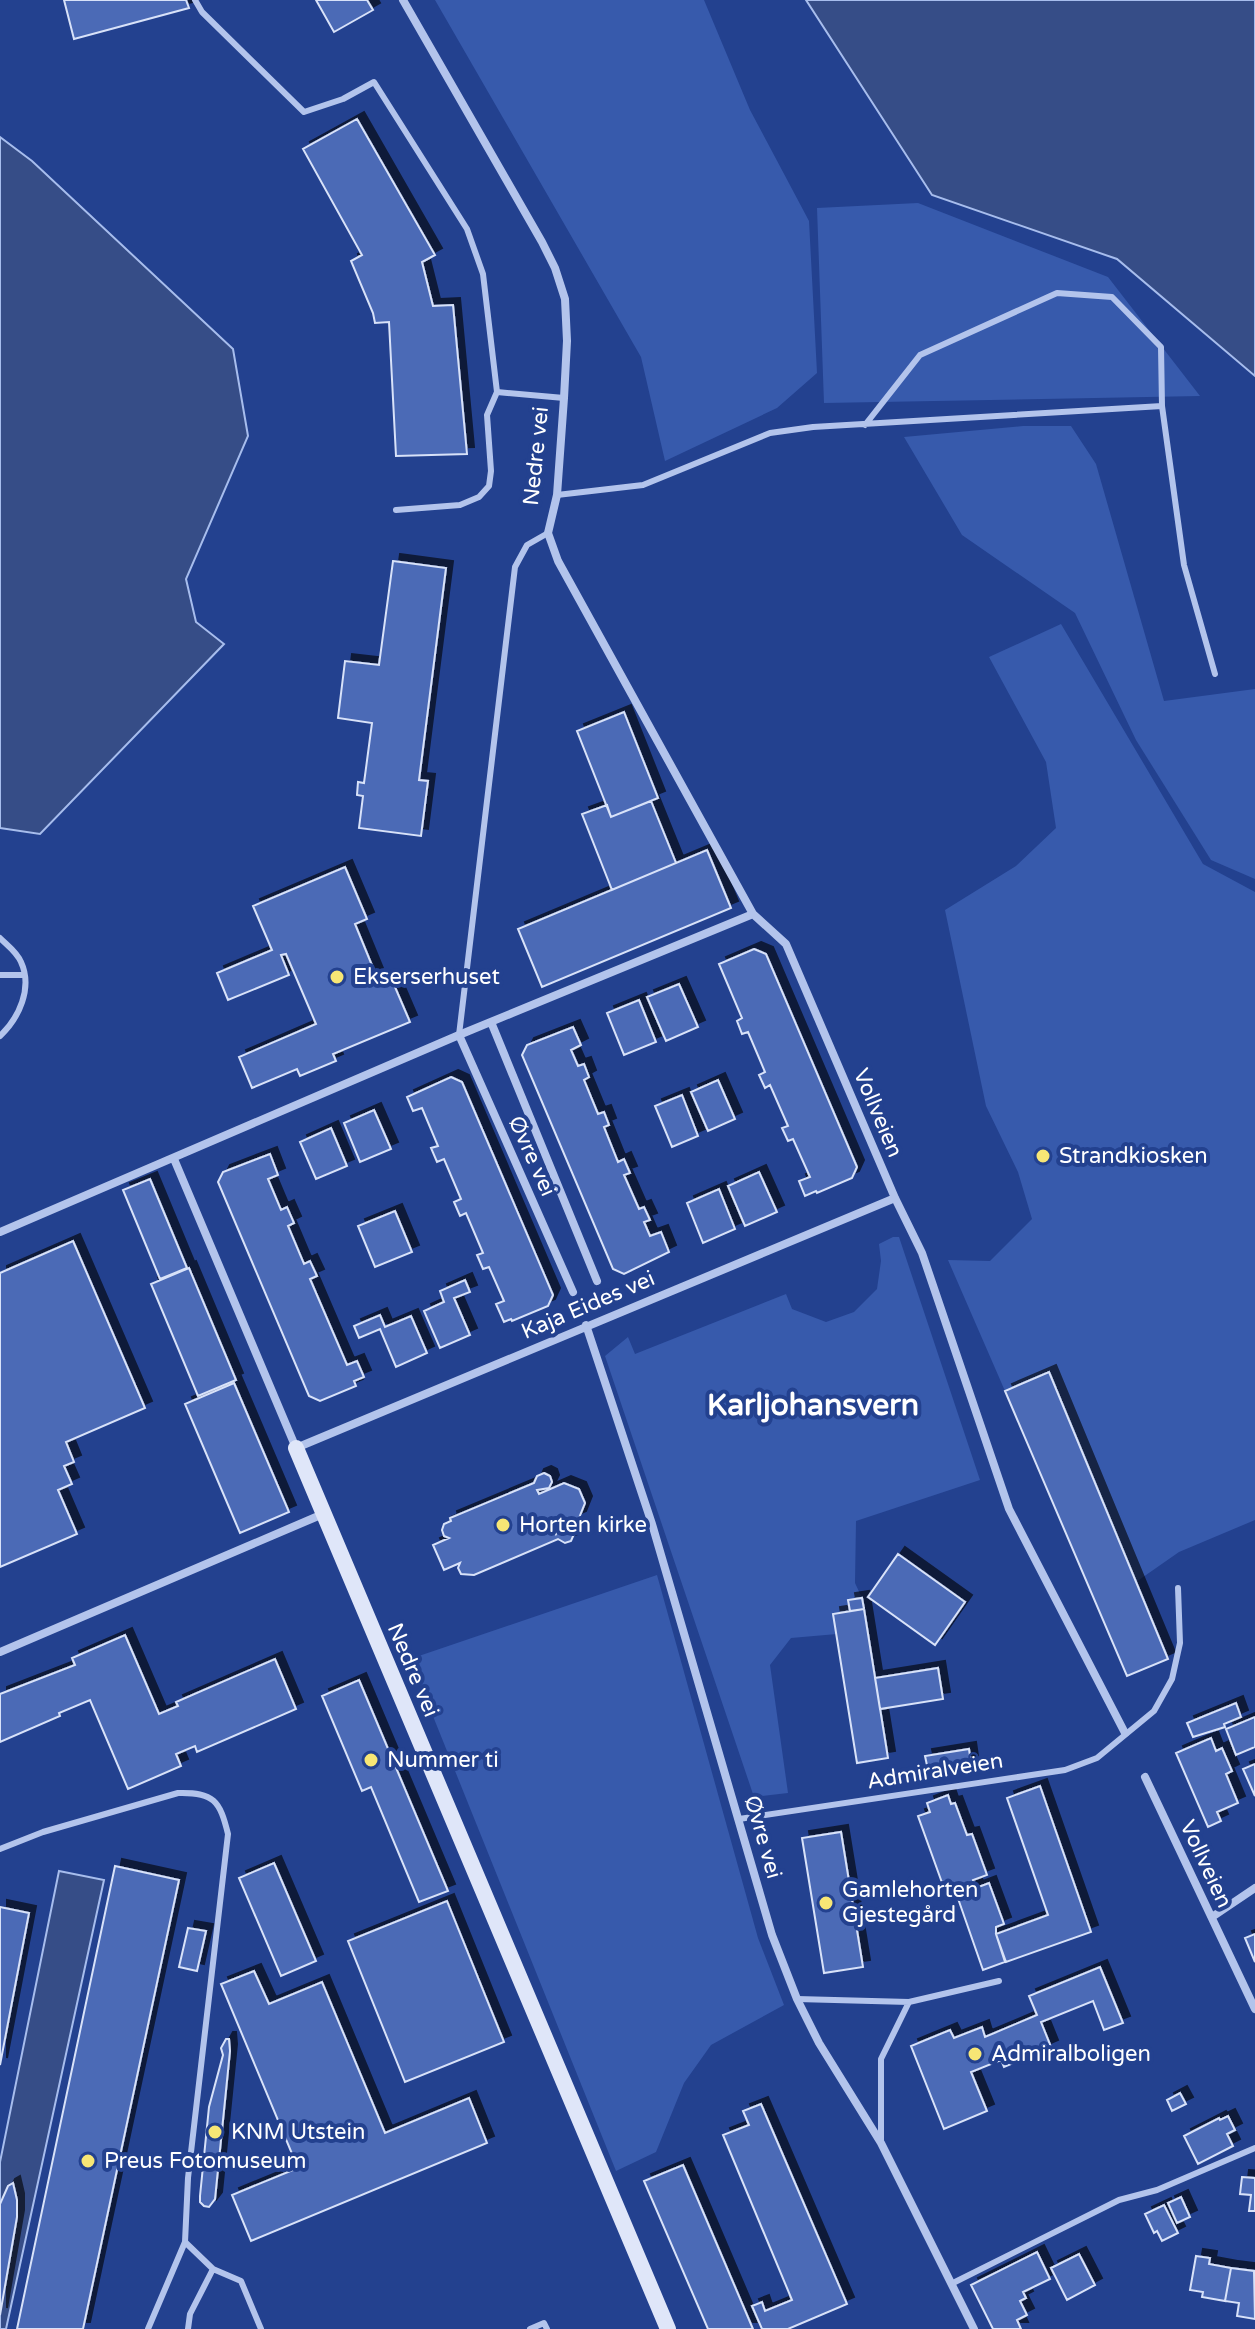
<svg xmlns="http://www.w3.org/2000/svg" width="1255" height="2329" viewBox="0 0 1255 2329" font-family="'Varela Round',sans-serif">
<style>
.green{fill:#375aac}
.water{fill:#364d87;stroke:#a7bded;stroke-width:2}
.building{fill:#4b6ab6;stroke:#d8e2f9;stroke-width:2;filter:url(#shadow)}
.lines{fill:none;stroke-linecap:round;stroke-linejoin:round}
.service{stroke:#b3c4ec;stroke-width:6}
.minor{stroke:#b3c4ec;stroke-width:8}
.secondary{stroke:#dfe6f9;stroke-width:16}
.poi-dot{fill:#f7e675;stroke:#23418f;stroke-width:3}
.labels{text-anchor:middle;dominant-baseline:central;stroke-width:8;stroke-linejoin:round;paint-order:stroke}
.street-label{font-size:22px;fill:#fff;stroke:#23418f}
.poi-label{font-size:22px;fill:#fff;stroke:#23418f;text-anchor:start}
.district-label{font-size:30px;font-weight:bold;fill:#fff;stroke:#23418f}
</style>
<defs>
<filter id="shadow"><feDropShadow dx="7" dy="-7" stdDeviation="0" flood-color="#0009"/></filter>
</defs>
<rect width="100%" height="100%" fill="#23418f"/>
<!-- green -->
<path class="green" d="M 435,0 L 704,0 L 750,110 L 809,221 L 817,373 L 777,408 L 665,461 L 641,357 Z
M 918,203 L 1108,277 L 1200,396 L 824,403 L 817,208 Z
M 1023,426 L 1071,426 L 1096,464 L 1164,701 L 1255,689 L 1255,879 L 1211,860 L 1136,740 L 1075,613 L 962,535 L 904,437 Z
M 1061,624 L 1203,864 L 1255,892 L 1255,1520 L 1179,1552 L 1136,1582 L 1050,1372 L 1005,1391 L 948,1260 L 990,1261 L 1032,1219 L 1018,1172 L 986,1106 L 945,910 L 1016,866 L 1056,828 L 1046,762 L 989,657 Z
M 893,1237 L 899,1237 L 980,1480 L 856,1521 L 855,1583 L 862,1598 L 848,1600 L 850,1611 L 834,1614 L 837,1634 L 791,1638 L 770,1665 L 788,1793 L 754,1797 L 605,1356 L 628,1337 L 635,1354 L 786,1294 L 792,1309 L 826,1322 L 854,1312 L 877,1289 L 881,1261 L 879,1244 Z
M 657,1575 L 758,1938 L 784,2005 L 711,2045 L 684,2083 L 656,2152 L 616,2171 L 410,1659 Z"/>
<!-- water -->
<path class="water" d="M 806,0 L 1255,0 L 1255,376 L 1117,259 L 932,195 Z
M 0,137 L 32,161 L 233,349 L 248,436 L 186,579 L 196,622 L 224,644 L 40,834 L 0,828 Z
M 59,1871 L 104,1880 L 6,2329 L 0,2329 L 0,2162 Z"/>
<!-- building -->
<path class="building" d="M 64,0 L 186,0 L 189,8 L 74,39 Z
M 316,0 L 367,0 L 373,10 L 334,32 Z
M 357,119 L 435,255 L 422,262 L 433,306 L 453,305 L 467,454 L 396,456 L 389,322 L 375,323 L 373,313 L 351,261 L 362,255 L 303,149 Z
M 393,561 L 446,568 L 419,780 L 428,781 L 421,836 L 359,828 L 363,796 L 357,795 L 358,782 L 364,783 L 372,723 L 338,718 L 345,661 L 379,665 Z
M 624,712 L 658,798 L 611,817 L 577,731 Z
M 651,801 L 676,863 L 612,890 L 582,814 L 607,805 L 611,817 Z
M 707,850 L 731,908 L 542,987 L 518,929 Z
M 345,867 L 367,919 L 355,924 L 380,985 L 392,980 L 410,1022 L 333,1054 L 336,1061 L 300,1076 L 297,1069 L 252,1088 L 239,1057 L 316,1024 L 286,954 L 281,955 L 289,975 L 228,1000 L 217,973 L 272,950 L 253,906 Z
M 754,949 L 766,954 L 857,1167 L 852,1178 L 817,1193 L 816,1191 L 805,1196 L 799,1181 L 810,1177 L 793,1139 L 788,1141 L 782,1128 L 788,1126 L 770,1085 L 765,1088 L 759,1075 L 765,1072 L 748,1032 L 742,1034 L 737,1021 L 742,1018 L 719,964 Z
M 679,984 L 698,1027 L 666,1041 L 647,997 Z
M 639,1000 L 656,1042 L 624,1055 L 607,1013 Z
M 573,1027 L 581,1045 L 571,1050 L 578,1066 L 584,1064 L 589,1077 L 584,1080 L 598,1114 L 604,1112 L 609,1125 L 604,1127 L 618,1162 L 624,1159 L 630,1173 L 624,1175 L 639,1209 L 644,1207 L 650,1220 L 644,1222 L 650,1236 L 661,1232 L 669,1252 L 624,1274 L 613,1269 L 522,1055 L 527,1045 Z
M 451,1077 L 462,1082 L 553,1295 L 548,1306 L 512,1321 L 511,1319 L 504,1322 L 496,1304 L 504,1301 L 489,1267 L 483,1269 L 477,1255 L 483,1253 L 466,1213 L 460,1216 L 454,1202 L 461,1199 L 444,1159 L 437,1162 L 431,1148 L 438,1146 L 422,1108 L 413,1111 L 407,1097 Z
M 718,1080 L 735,1119 L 708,1131 L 691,1092 Z
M 682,1095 L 698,1136 L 672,1147 L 655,1106 Z
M 374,1110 L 391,1149 L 360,1162 L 344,1123 Z
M 331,1128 L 347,1166 L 316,1179 L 300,1142 Z
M 270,1154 L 278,1175 L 268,1179 L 281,1210 L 287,1207 L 294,1223 L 288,1226 L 304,1264 L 310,1261 L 317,1276 L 310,1279 L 347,1365 L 357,1361 L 364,1377 L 354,1381 L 356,1386 L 320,1401 L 309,1396 L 218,1182 L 223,1172 Z
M 759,1172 L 777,1212 L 745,1226 L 728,1186 Z
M 150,1179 L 187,1268 L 160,1279 L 123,1190 Z
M 719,1189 L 735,1229 L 703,1243 L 687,1203 Z
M 395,1211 L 412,1252 L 375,1267 L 358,1226 Z
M 73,1241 L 145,1408 L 66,1442 L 74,1462 L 64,1466 L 72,1484 L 58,1490 L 77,1534 L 0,1567 L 0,1273 Z
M 189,1268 L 236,1380 L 198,1396 L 151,1284 Z
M 465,1280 L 470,1292 L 454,1298 L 470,1335 L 440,1348 L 424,1311 L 444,1302 L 440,1291 Z
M 380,1315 L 385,1327 L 411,1316 L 427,1353 L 396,1367 L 380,1329 L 359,1338 L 354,1326 Z
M 1049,1372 L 1168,1659 L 1127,1676 L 1005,1391 Z
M 234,1383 L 289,1512 L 240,1533 L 185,1404 Z
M 544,1473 L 550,1476 L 552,1482 L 549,1488 L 537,1490 L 539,1494 L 564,1483 L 579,1489 L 585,1503 L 579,1518 L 554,1529 L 556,1534 L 560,1528 L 565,1525 L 571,1528 L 574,1534 L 571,1541 L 565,1543 L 558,1539 L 474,1575 L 461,1574 L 458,1568 L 460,1563 L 444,1570 L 433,1545 L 449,1538 L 444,1536 L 442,1530 L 444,1524 L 451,1521 L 450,1518 L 534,1483 L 537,1476 Z
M 898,1554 L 965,1602 L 935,1645 L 868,1597 Z
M 862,1598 L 864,1609 L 850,1611 L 848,1600 Z
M 864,1609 L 888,1758 L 857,1763 L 833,1614 Z
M 125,1635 L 159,1714 L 178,1706 L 176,1702 L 275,1659 L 296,1709 L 197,1752 L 195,1746 L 176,1754 L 181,1766 L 128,1789 L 90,1700 L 59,1713 L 60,1716 L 0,1742 L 0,1694 L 75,1665 L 72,1658 Z
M 938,1668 L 943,1699 L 880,1709 L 875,1678 Z
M 359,1680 L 448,1891 L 419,1902 L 371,1787 L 362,1791 L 322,1696 Z
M 1236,1703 L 1241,1717 L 1224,1724 L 1225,1727 L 1193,1737 L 1187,1723 Z
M 1255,1717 L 1255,1747 L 1236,1755 L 1226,1729 Z
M 1211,1738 L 1216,1751 L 1222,1748 L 1232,1771 L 1226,1774 L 1238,1803 L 1217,1812 L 1221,1821 L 1208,1827 L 1176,1753 Z
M 969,1749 L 971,1763 L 928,1770 L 925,1756 Z
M 1255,1764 L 1255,1796 L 1243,1769 Z
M 1040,1786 L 1091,1932 L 1006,1962 L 996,1934 L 1048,1915 L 1007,1798 Z
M 948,1795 L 951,1804 L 955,1803 L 967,1835 L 972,1834 L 987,1875 L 973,1880 L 976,1888 L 989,1883 L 1004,1924 L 996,1927 L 996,1934 L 1005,1962 L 983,1970 L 954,1887 L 945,1891 L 918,1816 L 930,1812 L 927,1803 Z
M 841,1832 L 863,1967 L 824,1973 L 802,1838 Z
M 274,1863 L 316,1961 L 281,1976 L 239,1878 Z
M 115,1866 L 179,1880 L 83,2329 L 17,2329 Z
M 447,1901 L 504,2042 L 405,2082 L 348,1941 Z
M 0,1907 L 29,1913 L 0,2065 Z
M 188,1928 L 206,1931 L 197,1971 L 179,1967 Z
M 1255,1934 L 1255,1962 L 1245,1938 Z
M 1100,1967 L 1123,2023 L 1104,2030 L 1093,2001 L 1041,2022 L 1051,2047 L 1004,2067 L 1001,2060 L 971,2072 L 987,2111 L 944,2129 L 911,2046 L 950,2030 L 954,2038 L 982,2027 L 985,2037 L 1037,2015 L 1029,1996 Z
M 254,1971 L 269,2004 L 322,1982 L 385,2133 L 469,2098 L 487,2143 L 251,2241 L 232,2195 L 298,2168 L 221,1984 Z
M 226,2039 L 229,2039 L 230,2051 L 215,2199 L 209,2207 L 204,2206 L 200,2202 L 200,2196 L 209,2107 L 223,2055 L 221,2048 Z
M 1180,2093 L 1186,2104 L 1172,2111 L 1167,2100 Z
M 761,2104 L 847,2304 L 788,2329 L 762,2329 L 752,2306 L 762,2302 L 765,2311 L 792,2300 L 723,2135 L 749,2125 L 743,2111 Z
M 1228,2116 L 1235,2130 L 1227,2134 L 1233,2146 L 1198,2164 L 1184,2136 L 1219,2118 L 1220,2120 Z
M 683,2165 L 753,2329 L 708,2329 L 644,2181 Z
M 1242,2177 L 1255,2178 L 1255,2211 L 1249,2211 L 1251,2195 L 1240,2194 Z
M 13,2183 L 17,2200 L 17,2217 L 0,2315 L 0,2204 L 8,2186 Z
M 1181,2197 L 1190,2217 L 1177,2223 L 1168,2203 Z
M 1164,2205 L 1178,2233 L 1162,2241 L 1157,2231 L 1154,2233 L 1145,2214 Z
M 1037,2252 L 1050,2279 L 1023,2292 L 1026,2298 L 1020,2301 L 1027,2315 L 1017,2320 L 1021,2329 L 993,2329 L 971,2285 Z
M 1079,2254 L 1095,2285 L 1067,2300 L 1051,2268 Z
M 1196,2256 L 1210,2258 L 1209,2264 L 1231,2268 L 1225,2301 L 1202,2297 L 1203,2292 L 1190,2290 Z
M 1231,2268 L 1254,2271 L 1255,2319 L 1237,2316 L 1239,2303 L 1225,2301 Z"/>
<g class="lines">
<!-- service -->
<path class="service" d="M 195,0 L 202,12 L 304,112 L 343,99 L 374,82 L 467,229 L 483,274 L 497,392 L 487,415 L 491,471 L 489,486 L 479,497 L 460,505 L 396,510
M 497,392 L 564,398
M 865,425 L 920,355 L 1057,293 L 1112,297 L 1161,347 L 1162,406 L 1184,565 L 1215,674
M 557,495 L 643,485 L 770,433 L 813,427 L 1162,406
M 0,938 C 7,945 17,952 21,962 C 33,988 19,1018 0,1036
M 0,975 L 23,975
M 459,1035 L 515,567 L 527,545 L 548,533
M 739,1819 L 1065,1770 L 1097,1758 L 1154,1711 L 1172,1679 L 1180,1643 L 1178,1588
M 0,1849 L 43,1832 L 178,1793 C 214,1792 220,1801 228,1834 L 188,2178 L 185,2242 L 213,2269 L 241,2281 L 261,2329
M 797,1999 L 909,2002
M 881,2143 L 881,2059 L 909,2002 L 999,1981
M 953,2283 L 1119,2200 L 1157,2190 L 1255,2148
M 148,2329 L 185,2242
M 188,2329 L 190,2314 L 213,2269
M 530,2329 L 544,2323 L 547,2329"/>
<!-- minor -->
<path class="minor" d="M 403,0 L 542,242 L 555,268 L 565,299 L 567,341 L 564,398 L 557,495 L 548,533 L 558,561 L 753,914 L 786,944 L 895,1198 L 922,1253 L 1009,1509 L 1125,1733
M 491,1022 L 597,1281
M 459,1035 L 573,1292
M 174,1159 L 296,1448 L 895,1198
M 0,1232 L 459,1035 L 753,914
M 586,1325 L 652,1524 L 772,1935 L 797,1999 L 819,2043 L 881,2143 L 974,2329
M 0,1652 L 323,1514
M 1145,1777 L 1255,2009
M 1212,1917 L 1255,1888"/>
<!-- secondary -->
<path class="secondary" d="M 296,1448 L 668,2329"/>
</g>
<!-- markers -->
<g class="poi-dot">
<circle cx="337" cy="977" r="8"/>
<circle cx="1043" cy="1156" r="8"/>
<circle cx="503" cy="1525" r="8"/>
<circle cx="371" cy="1760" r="8"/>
<circle cx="826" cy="1903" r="8"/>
<circle cx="975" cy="2054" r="8"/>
<circle cx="215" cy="2132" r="8"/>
<circle cx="88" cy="2161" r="8"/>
</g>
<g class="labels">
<!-- street labels -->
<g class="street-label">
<text transform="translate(536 456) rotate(-84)">Nedre vei</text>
<text transform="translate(878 1113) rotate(67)">Vollveien</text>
<text transform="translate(532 1156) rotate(66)">Øvre vei</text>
<text transform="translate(588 1305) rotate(-23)">Kaja Eides vei</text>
<text transform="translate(413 1670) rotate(67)">Nedre vei</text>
<text transform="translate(935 1771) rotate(-9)">Admiralveien</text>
<text transform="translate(763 1837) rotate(74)">Øvre vei</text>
<text transform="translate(1206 1864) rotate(65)">Vollveien</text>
</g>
<!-- poi labels -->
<g class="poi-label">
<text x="353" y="977">Ekserserhuset</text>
<text x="1059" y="1156">Strandkiosken</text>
<text x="519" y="1525">Horten kirke</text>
<text x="387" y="1760">Nummer ti</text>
<text x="842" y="1890">Gamlehorten<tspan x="842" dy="25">Gjestegård</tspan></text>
<text x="991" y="2054">Admiralboligen</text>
<text x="231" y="2132">KNM Utstein</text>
<text x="104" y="2161">Preus Fotomuseum</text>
</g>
<!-- district labels -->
<g class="district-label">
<text x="813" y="1405">Karljohansvern</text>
</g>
</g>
</svg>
